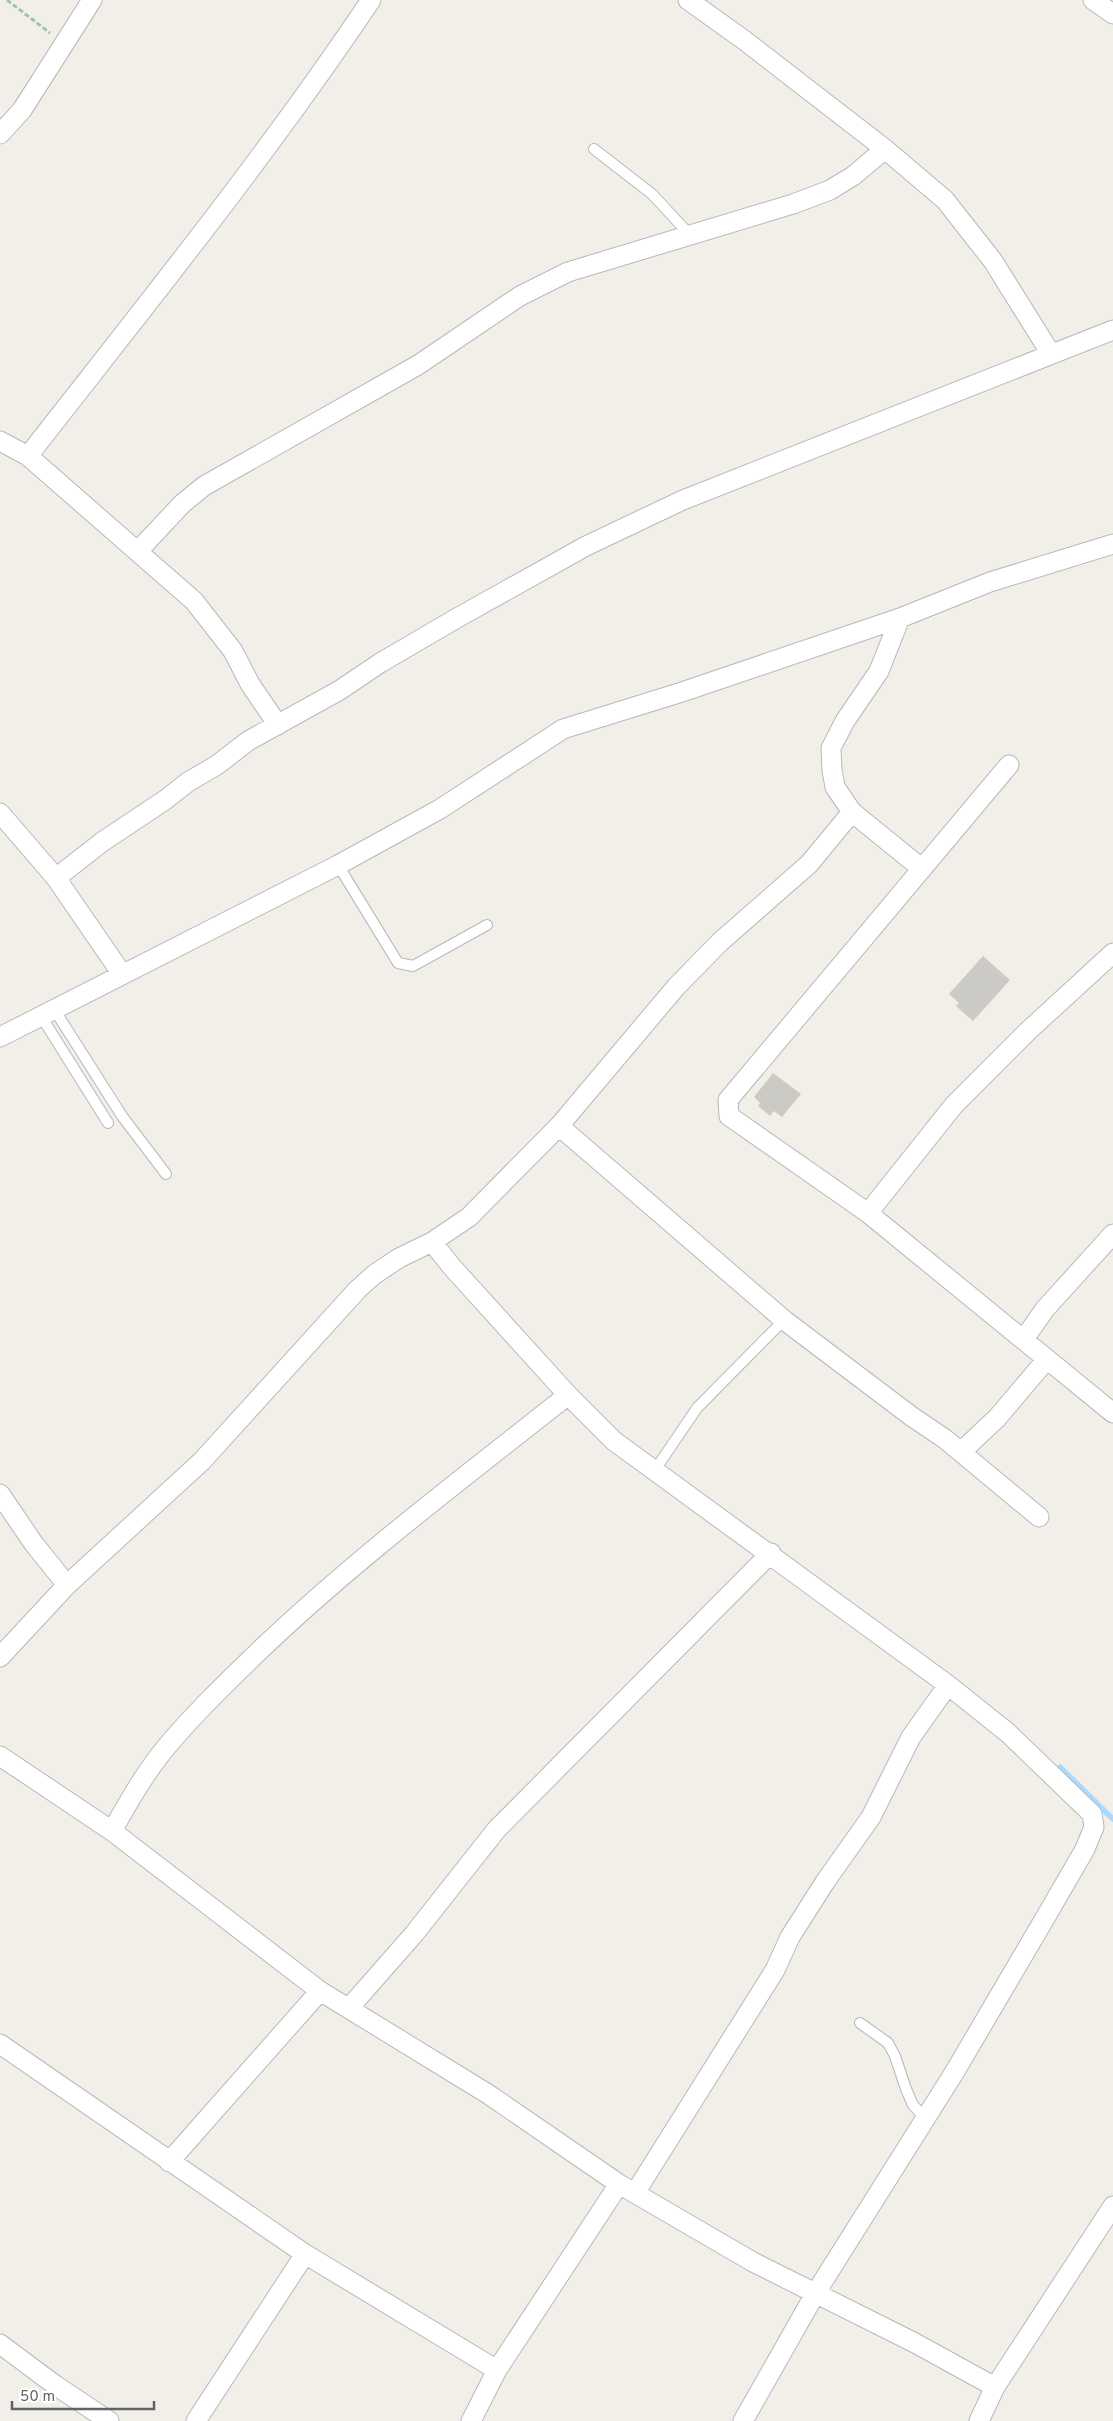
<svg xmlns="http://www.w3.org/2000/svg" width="1113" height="2421" viewBox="0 0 1113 2421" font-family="Overpass,sans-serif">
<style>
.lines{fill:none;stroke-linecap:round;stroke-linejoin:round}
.stream{stroke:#aadaff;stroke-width:5.5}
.building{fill:#cccac5}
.lane-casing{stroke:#b5b8bc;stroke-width:12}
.street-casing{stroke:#b5b8bc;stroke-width:21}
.path{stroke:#9cc7a9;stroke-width:3;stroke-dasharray:5 2.5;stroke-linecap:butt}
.lane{stroke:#fff;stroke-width:10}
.street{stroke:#fff;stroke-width:19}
</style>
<rect width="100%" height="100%" fill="#f1efe8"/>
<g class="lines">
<!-- stream -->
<path class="stream" d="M 1060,1767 L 1113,1819"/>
</g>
<!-- building -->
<path class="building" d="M 983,956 L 1010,980 L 973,1021 L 956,1006 L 959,1003 L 949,994 Z
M 773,1073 L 801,1094 L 782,1117 L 774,1111 L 770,1116 L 758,1106 L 760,1103 L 754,1097 Z"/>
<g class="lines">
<defs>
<path id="lane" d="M 594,149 L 652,194 L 690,235
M 338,865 L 398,963 L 413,966 L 487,925
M 54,1009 L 122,1116 L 166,1174
M 41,1016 L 108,1123
M 655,1470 L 697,1408 L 784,1320
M 860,2023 L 888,2043 L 895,2056 L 906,2089 L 913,2105 L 925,2118"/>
<path id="street" d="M 688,0 L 744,40 L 885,149 L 945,200 L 993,261 L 1051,354
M 1093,0 L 1113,14
M 0,134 L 22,110 L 92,0
M 0,441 L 28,456 L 194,601 L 233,651 L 250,684 L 278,725
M 28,456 C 145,306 265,158 371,0
M 138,551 L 182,504 L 204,486 L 418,365 L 520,296 L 568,272 L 793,204 L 830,190 L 853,176 L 885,149
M 900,618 L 879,671 L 845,721 L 831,748 L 832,770 L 835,787 L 852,812 L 921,868
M 1009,765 L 728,1100 L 729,1116 L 868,1213 L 1113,1413
M 0,813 L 56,878 L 122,974
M 56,878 L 102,842 L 165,800 L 188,782 L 217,765 L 248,741 L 340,690 L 380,663 L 457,618 L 586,546 L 683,500 L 1113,330
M 0,1037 L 338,865 L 440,809 L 563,729 L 682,692 L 900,618 L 990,582 L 1113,544
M 559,1126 L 784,1320 L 911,1416 L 945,1439 L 1039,1517
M 868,1213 L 954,1105 L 1028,1031 L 1113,953
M 432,1242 L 452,1267 L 568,1395 L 614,1441 L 948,1685 L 1008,1733 L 1092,1814 L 1094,1827 L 1085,1849 L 1048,1913 L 954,2073 L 815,2294 L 743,2421
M 1024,1339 L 1045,1309 L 1113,1234
M 961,1452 L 997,1418 L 1047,1359
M 0,1494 L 34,1544 L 67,1585
M 0,1657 L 67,1585 L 202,1461 L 358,1289 L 375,1274 L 399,1258 L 432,1242 L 469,1217 L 559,1126 L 676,987 L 720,942 L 809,864 L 852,812
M 0,1756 L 112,1831 L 320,1991 L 488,2094 L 619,2184 L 753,2262 L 915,2343 L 995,2387
M 112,1831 C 129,1801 146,1771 168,1745 C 195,1713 226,1683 257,1653 C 354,1560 462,1479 568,1395
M 349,2008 L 414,1934 L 497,1829 L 771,1553
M 0,2044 L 305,2254 L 497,2370
M 169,2162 L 320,1991
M 635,2193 L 775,1970 L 790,1937 L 825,1882 L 871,1817 L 911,1737 L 948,1685
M 0,2344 L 55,2385 L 109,2421
M 196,2421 L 305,2254
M 471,2421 L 497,2370 L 619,2184
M 979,2421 L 995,2387 L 1113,2206"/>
</defs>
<!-- lane casing -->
<use href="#lane" class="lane-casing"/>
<!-- street casing -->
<use href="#street" class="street-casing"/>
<!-- path -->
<path class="path" d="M 7,0 L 50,33"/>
<!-- lane -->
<use href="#lane" class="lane"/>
<!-- street -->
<use href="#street" class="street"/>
</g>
<!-- scale -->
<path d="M12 2401v8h142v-8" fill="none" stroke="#5f6368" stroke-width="2.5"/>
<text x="20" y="2401" font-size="15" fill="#5f6368" stroke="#ffffff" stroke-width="4" paint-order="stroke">50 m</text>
</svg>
